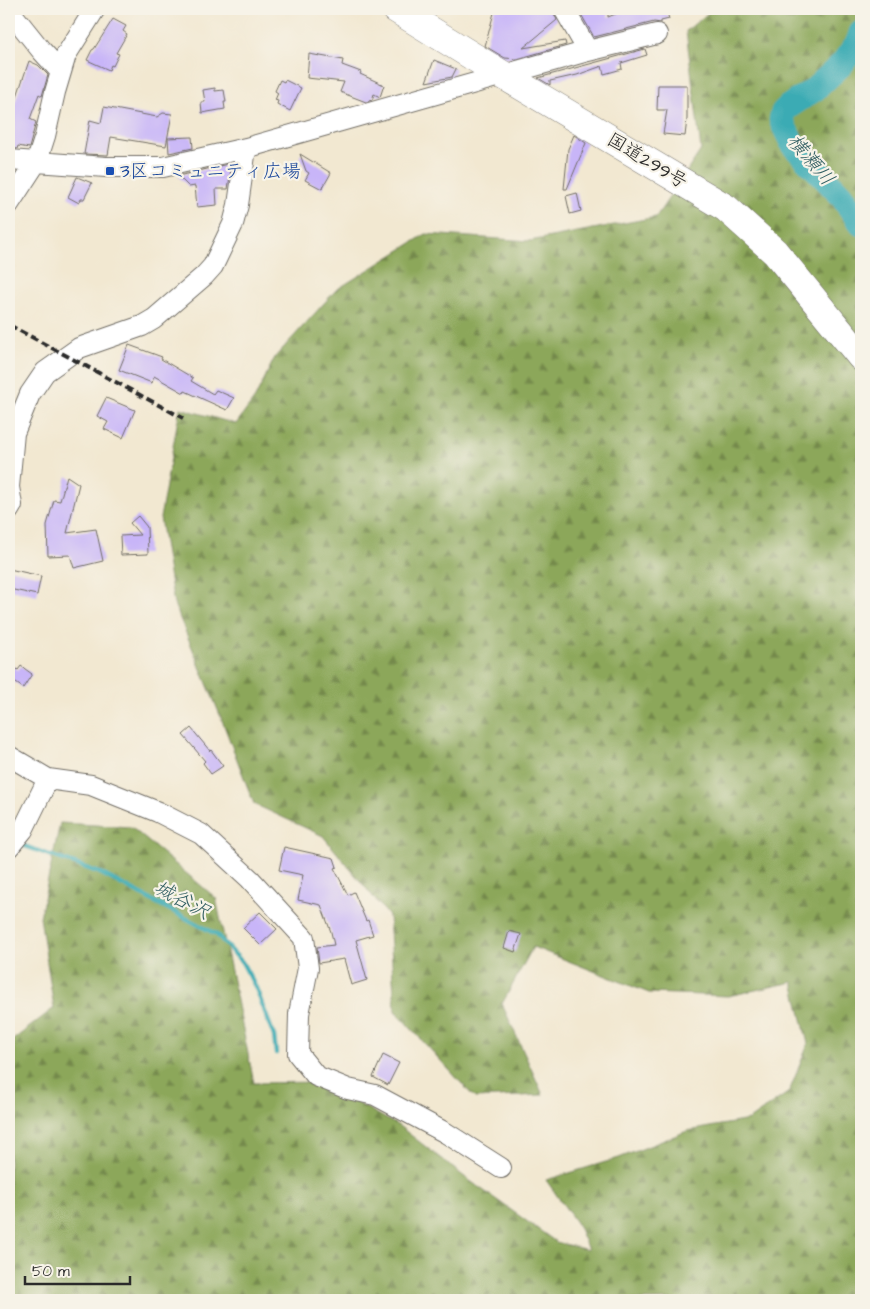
<svg xmlns="http://www.w3.org/2000/svg" width="870" height="1309" viewBox="0 0 870 1309" font-family="'Architects Daughter','Klee One',sans-serif">
<style>
.forest{fill:url(#forest-firs);stroke:#5c6942}
.lines{fill:none;stroke-linecap:round;stroke-linejoin:round}
.stream{stroke:#3aabb4;stroke-width:4.5}
.river{stroke:#3aabb4;stroke-width:25}
.building{fill:#c8b5f8}
.minor-casing{stroke:#716d65;stroke-width:22}
.highway-casing{stroke:#716d65;stroke-width:29}
.minor{stroke:#fff;stroke-width:20}
.highway{stroke:#fff;stroke-width:28}
.rail{stroke:#2b2b2b;stroke-width:4;stroke-dasharray:8 4;stroke-linecap:butt}
.transit-dot{fill:#1a4fb4;stroke:#f7f3e8;stroke-width:2}
.labels{text-anchor:middle;dominant-baseline:central;stroke-width:4.5;stroke-linejoin:round;paint-order:stroke}
.street-label{font-size:19px;fill:#2b2b2b;stroke:#f7f3e8}
.transit-label{font-size:19px;fill:#164399;stroke:#f7f3e8;text-anchor:start}
.water-label{font-size:20px;font-style:italic;fill:#315e62;stroke:#f7f3e8}
</style>
<defs>
<pattern id="forest-firs" width="22" height="20" patternUnits="userSpaceOnUse" patternTransform="scale(1.25)"><rect width="22" height="20" fill="#8ca75a"/><path d="M5 1l3.5 6h-7zM16 11l3.5 6h-7z" fill="#73884b"/></pattern>
</defs>
<rect width="100%" height="100%" fill="#f7f3e8"/>
<filter id="ink" filterUnits="userSpaceOnUse"><feTurbulence type="fractalNoise" baseFrequency=".02" numOctaves="2"/><feDisplacementMap in="SourceGraphic" scale="10" xChannelSelector="R" yChannelSelector="G"/><feConvolveMatrix kernelMatrix="1 2 1 2 8 2 1 2 1" color-interpolation-filters="sRGB"/></filter>
<filter id="wash" filterUnits="userSpaceOnUse"><feTurbulence type="fractalNoise" baseFrequency=".0096" numOctaves="4" result="noise"/><feDisplacementMap in="SourceGraphic" scale="20" xChannelSelector="R" yChannelSelector="G"/><feGaussianBlur stdDeviation="1.12" result="paint"/><feColorMatrix in="noise" values="0 0 0 0 0 0 0 0 0 0 0 0 0 0 0 0 0 1.4 0 .05"/><feComposite in="paint" operator="in"/></filter>
<g filter="url(#wash)">
<rect width="100%" height="100%" fill="#f2e8d1"/>
<!-- forest -->
<path class="forest" d="M 713,9 L 861,9 L 861,1300 L 9,1300 L 9,1043 L 54,1008 L 40,917 L 60,823 L 131,827 L 216,898 L 254,1083 L 320,1082 L 399,1126 L 466,1178 L 556,1242 L 588,1250 L 577,1224 L 546,1180 L 619,1158 L 687,1131 L 749,1120 L 789,1092 L 808,1044 L 793,982 L 728,996 L 649,993 L 533,947 L 502,1004 L 543,1095 L 475,1098 L 395,1011 L 389,916 L 323,836 L 254,804 L 220,715 L 174,604 L 160,518 L 180,408 L 236,424 L 255,398 L 275,357 L 336,290 L 426,234 L 530,241 L 656,217 L 701,150 L 686,31 Z"/>
<g class="lines">
<!-- stream -->
<path class="stream" d="M 19,844 L 100,873 L 216,934 L 242,962 L 256,988 L 274,1036 L 276,1053"/>
<!-- river -->
<path class="river" d="M 861,33 L 858,42 L 842,64 L 815,89 L 788,107 L 783,112 L 781,120 L 793,145 L 841,195 L 861,224"/>
</g>
<g id="blocks">
<!-- building -->
<path class="building" d="M 495,9 L 552,9 L 557,20 L 523,48 L 565,41 L 566,45 L 517,59 L 505,58 L 485,46 Z
M 578,9 L 608,9 L 608,17 L 623,11 L 623,13 L 635,9 L 666,9 L 669,19 L 661,21 L 661,23 L 654,22 L 594,37 Z
M 113,19 L 126,26 L 123,31 L 127,34 L 116,53 L 119,54 L 113,66 L 111,65 L 109,70 L 87,60 L 92,50 L 94,49 Z
M 645,49 L 647,55 L 621,63 L 622,69 L 604,74 L 602,66 L 577,75 L 550,81 L 550,85 L 538,78 Z
M 309,54 L 343,60 L 342,65 L 361,72 L 360,74 L 384,85 L 380,97 L 374,94 L 372,100 L 366,102 L 340,92 L 344,82 L 307,78 Z
M 434,60 L 456,69 L 452,77 L 426,82 Z
M 29,61 L 38,65 L 48,75 L 42,96 L 39,94 L 30,119 L 36,122 L 29,148 L 18,146 L 17,149 L 9,148 L 9,109 L 12,111 Z
M 280,80 L 284,82 L 285,80 L 301,88 L 290,111 L 277,104 L 278,101 L 275,100 L 278,93 L 275,91 Z
M 658,85 L 687,85 L 687,119 L 685,136 L 663,134 L 667,110 L 657,110 Z
M 215,88 L 215,91 L 224,90 L 226,102 L 224,102 L 225,109 L 202,113 L 201,102 L 205,102 L 203,90 Z
M 104,107 L 157,117 L 163,113 L 172,114 L 166,146 L 111,137 L 108,155 L 84,154 L 90,120 L 101,123 Z
M 574,135 L 586,143 L 567,189 L 564,189 L 568,149 Z
M 192,137 L 193,148 L 169,153 L 168,138 Z
M 300,154 L 331,173 L 322,189 L 305,180 L 309,173 L 306,171 Z
M 232,163 L 228,189 L 216,189 L 217,205 L 197,207 L 195,186 L 189,187 L 178,176 Z
M 77,177 L 92,183 L 84,199 L 81,199 L 79,203 L 68,197 Z
M 577,193 L 581,211 L 570,214 L 566,196 Z
M 129,345 L 162,357 L 161,359 L 193,378 L 191,381 L 213,394 L 216,390 L 234,398 L 227,410 L 185,391 L 184,393 L 154,376 L 152,383 L 119,370 Z
M 106,398 L 135,410 L 123,438 L 104,429 L 108,422 L 97,416 Z
M 67,476 L 79,484 L 67,533 L 96,529 L 103,561 L 74,568 L 70,555 L 48,556 L 47,525 L 54,500 L 60,501 Z
M 138,516 L 147,527 L 148,554 L 121,555 L 120,536 L 140,535 L 130,523 Z
M 9,569 L 41,576 L 37,595 L 9,589 Z
M 9,663 L 18,670 L 21,666 L 32,674 L 23,688 L 9,678 Z
M 191,728 L 210,751 L 211,750 L 223,766 L 211,774 L 203,763 L 205,761 L 183,735 Z
M 284,847 L 334,858 L 337,867 L 334,868 L 348,895 L 354,892 L 366,921 L 368,920 L 373,935 L 356,940 L 367,980 L 351,985 L 344,959 L 319,963 L 317,947 L 334,945 L 331,932 L 321,905 L 298,900 L 303,875 L 279,870 Z
M 260,912 L 277,929 L 260,945 L 243,928 Z
M 509,931 L 521,934 L 515,952 L 504,948 Z
M 383,1055 L 399,1063 L 388,1085 L 373,1077 Z"/>
</g>
</g>
<g filter="url(#ink)">
<use href="#blocks" fill-opacity="0" stroke="#716d65" stroke-width="1"/>
<g class="lines">
<defs>
<path id="minor" d="M 9,10 L 41,50 L 61,72
M 588,51 L 657,34
M 9,160 L 106,167 L 163,167 L 246,148 L 588,51 L 564,9
M 9,204 L 37,161 L 45,136 L 55,92 L 66,55 L 95,9
M 9,510 L 12,505 L 9,487 L 14,433 L 30,394 L 45,372 L 79,348 L 142,326 L 154,319 L 204,276 L 213,266 L 233,224 L 238,205 L 246,148
M 9,756 L 48,779 L 91,785 L 158,812 L 201,834 L 250,879 L 304,938 L 308,968 L 299,1014 L 298,1054 L 316,1076 L 348,1089 L 375,1095 L 446,1133 L 501,1168
M 9,847 L 23,830 L 48,779"/>
<path id="highway" d="M 396,9 L 503,75 L 726,208 L 775,252 L 861,357"/>
</defs>
<!-- minor casing -->
<use href="#minor" class="minor-casing"/>
<!-- highway casing -->
<use href="#highway" class="highway-casing"/>
<!-- minor -->
<use href="#minor" class="minor"/>
<!-- highway -->
<use href="#highway" class="highway"/>
<!-- rail -->
<path class="rail" d="M 9,325 L 183,418"/>
</g>
</g>
<!-- markers -->
<rect class="transit-dot" x="105" y="166" width="10" height="10" rx="2.5"/>
<g class="labels">
<!-- street labels -->
<g class="street-label">
<text transform="translate(647 161) rotate(31)">国道299号</text>
</g>
<!-- transit labels -->
<g class="transit-label">
<text x="120" y="171">3区コミュニティ広場</text>
</g>
<!-- water labels -->
<g class="water-label">
<text transform="translate(811 160) rotate(50)">横瀬川</text>
<text transform="translate(182 900) rotate(28)">城谷沢</text>
</g>
</g>
<!-- margin -->
<rect width="870" height="1309" fill="none" stroke="#f7f3e8" stroke-width="30"/>
<!-- scale -->
<path d="M25 1276v8h105v-8" fill="none" stroke="#2b2b2b" stroke-width="2.5"/>
<text x="32" y="1276" font-size="15" fill="#2b2b2b" stroke="#f7f3e8" stroke-width="4" paint-order="stroke">50 m</text>
</svg>
